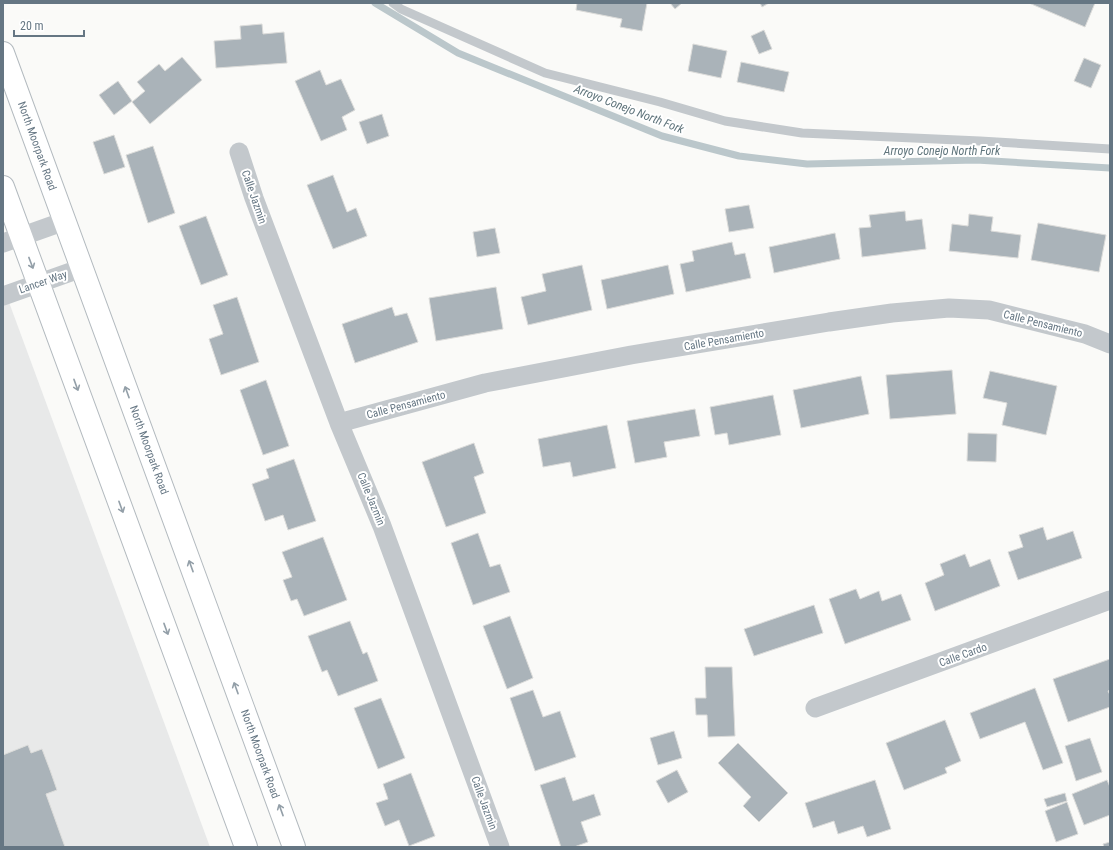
<svg xmlns="http://www.w3.org/2000/svg" width="1113" height="850" viewBox="0 0 1113 850" font-family="'Roboto Condensed',sans-serif">
<style>
.built{fill:#e8e9e9}
.lines{fill:none;stroke-linecap:round;stroke-linejoin:round}
.stream{stroke:#bbc7cb;stroke-width:7}
.building{fill:#aab3b9;stroke:#dcdcda}
.secondary-casing{stroke:#b3babf;stroke-width:24}
.lane{stroke:#c3c8cc;stroke-width:9}
.street{stroke:#c3c8cc;stroke-width:19}
.secondary{stroke:#fff;stroke-width:22}
.oneway{stroke:#939fa8}
.labels{text-anchor:middle;dominant-baseline:central;stroke-width:4;stroke-linejoin:round;paint-order:stroke}
.street-label{font-size:11px;fill:#657683;stroke:#fff}
.water-label{font-size:12px;font-style:italic;fill:#60757c;stroke:#fff}
</style>
<rect width="100%" height="100%" fill="#fafaf8"/>
<!-- built -->
<path class="built" d="M 3,286 L 210,847 L 3,847 Z"/>
<g class="lines">
<!-- stream -->
<path class="stream" d="M 375,3 L 458,53 L 662,136 L 739,156 L 807,164 L 976,160 L 1110,168"/>
</g>
<!-- building -->
<path class="building" d="M 577,3 L 647,3 L 642,31 L 620,27 L 622,19 L 576,10 Z
M 670,3 L 682,3 L 675,9 Z
M 760,3 L 769,3 L 762,7 Z
M 1029,3 L 1095,3 L 1085,27 Z
M 262,24 L 263,34 L 284,32 L 287,63 L 216,68 L 214,41 L 241,39 L 240,26 Z
M 764,30 L 772,49 L 759,54 L 751,36 Z
M 693,44 L 727,51 L 721,78 L 688,71 Z
M 182,57 L 202,80 L 150,124 L 132,102 L 145,91 L 137,82 L 159,64 L 165,71 Z
M 1084,58 L 1101,65 L 1091,88 L 1074,81 Z
M 741,62 L 789,72 L 784,92 L 737,82 Z
M 320,70 L 326,85 L 341,79 L 355,110 L 342,117 L 347,130 L 321,141 L 295,81 Z
M 118,81 L 132,101 L 114,115 L 99,95 Z
M 382,114 L 389,136 L 367,144 L 359,122 Z
M 114,135 L 125,167 L 104,174 L 93,142 Z
M 153,146 L 175,213 L 148,223 L 126,155 Z
M 333,175 L 347,212 L 356,208 L 367,236 L 333,249 L 307,185 Z
M 749,205 L 754,228 L 729,232 L 725,209 Z
M 905,211 L 906,221 L 922,219 L 926,249 L 862,257 L 859,228 L 871,227 L 869,215 Z
M 969,214 L 993,217 L 991,231 L 1021,235 L 1018,258 L 949,251 L 952,224 L 968,226 Z
M 206,216 L 228,275 L 201,285 L 179,226 Z
M 1038,223 L 1106,235 L 1099,272 L 1031,260 Z
M 495,228 L 500,253 L 477,257 L 473,232 Z
M 835,233 L 840,259 L 774,273 L 769,247 Z
M 732,242 L 735,255 L 745,253 L 751,278 L 686,292 L 680,264 L 694,261 L 692,251 Z
M 582,265 L 592,310 L 528,325 L 521,297 L 546,291 L 542,274 Z
M 668,265 L 674,294 L 607,309 L 601,280 Z
M 496,287 L 503,329 L 436,341 L 429,298 Z
M 237,297 L 259,362 L 221,375 L 209,339 L 223,334 L 213,305 Z
M 392,307 L 395,316 L 407,313 L 418,342 L 355,363 L 342,324 Z
M 952,370 L 956,414 L 890,419 L 886,375 Z
M 990,371 L 1057,386 L 1046,435 L 1002,425 L 1007,403 L 983,398 Z
M 861,376 L 869,414 L 801,428 L 793,390 Z
M 266,380 L 289,446 L 263,455 L 240,390 Z
M 773,395 L 781,435 L 729,445 L 727,433 L 715,435 L 710,407 Z
M 695,409 L 700,436 L 664,442 L 667,457 L 635,463 L 627,421 Z
M 607,425 L 616,468 L 573,477 L 570,462 L 543,467 L 538,439 Z
M 968,433 L 997,434 L 996,462 L 967,461 Z
M 474,443 L 484,473 L 474,477 L 486,513 L 446,527 L 422,462 Z
M 294,459 L 316,521 L 288,530 L 283,515 L 265,521 L 252,484 L 269,478 L 266,469 Z
M 1043,527 L 1047,540 L 1073,531 L 1082,558 L 1018,580 L 1008,552 L 1023,547 L 1019,535 Z
M 478,533 L 490,567 L 500,564 L 510,592 L 473,605 L 451,543 Z
M 323,537 L 347,600 L 304,616 L 297,599 L 291,601 L 283,580 L 292,577 L 282,552 Z
M 965,554 L 970,567 L 990,559 L 1000,586 L 935,611 L 925,583 L 944,575 L 940,564 Z
M 856,589 L 860,599 L 879,591 L 882,601 L 901,594 L 911,620 L 845,644 L 829,599 Z
M 814,605 L 823,633 L 754,656 L 744,629 Z
M 510,616 L 533,678 L 507,689 L 483,626 Z
M 350,621 L 363,654 L 367,652 L 378,681 L 338,696 L 327,670 L 322,672 L 308,636 Z
M 1110,659 L 1110,690 L 1108,691 L 1110,695 L 1110,707 L 1068,722 L 1053,679 Z
M 705,667 L 732,667 L 735,736 L 708,737 L 707,715 L 696,715 L 695,698 L 706,698 Z
M 1035,688 L 1063,763 L 1043,770 L 1025,722 L 980,739 L 970,713 Z
M 533,690 L 543,717 L 560,711 L 576,757 L 535,771 L 510,698 Z
M 381,698 L 405,758 L 378,769 L 354,708 Z
M 945,720 L 961,761 L 945,768 L 947,773 L 904,790 L 886,743 Z
M 674,731 L 682,758 L 658,765 L 650,738 Z
M 1090,738 L 1102,772 L 1076,781 L 1065,746 Z
M 738,743 L 788,793 L 759,822 L 743,806 L 751,797 L 718,763 Z
M 28,745 L 31,753 L 42,749 L 50,770 L 57,790 L 46,794 L 65,847 L 3,847 L 3,755 Z
M 677,770 L 688,792 L 668,803 L 656,781 Z
M 411,773 L 435,836 L 409,846 L 399,820 L 385,826 L 376,803 L 388,799 L 383,784 Z
M 565,777 L 573,801 L 594,794 L 601,815 L 581,822 L 588,842 L 574,847 L 561,847 L 540,785 Z
M 875,780 L 891,829 L 867,837 L 863,826 L 838,834 L 834,821 L 813,828 L 805,803 Z
M 1107,780 L 1110,787 L 1110,815 L 1084,825 L 1072,794 Z
M 1065,793 L 1067,801 L 1047,807 L 1044,799 Z
M 1067,802 L 1078,834 L 1056,842 L 1045,811 Z
M 1110,842 L 1110,847 L 1104,847 L 1103,844 Z"/>
<g class="lines">
<defs>
<path id="secondary" d="M 3,53 L 294,847
M 3,187 L 246,847"/>
</defs>
<!-- secondary casing -->
<use href="#secondary" class="secondary-casing"/>
<!-- lane -->
<path class="lane" d="M 393,3 L 401,9 L 545,73 L 660,102 L 725,121 L 802,133 L 980,141 L 1110,149"/>
<!-- street -->
<path class="street" d="M 239,152 L 254,198 L 339,423 L 382,526 L 500,847
M 3,243 L 65,221
M 3,296 L 82,268
M 339,423 L 485,383 L 631,355 L 829,322 L 892,313 L 949,308 L 989,310 L 1085,334 L 1110,344
M 815,708 L 1110,600"/>
<!-- secondary -->
<use href="#secondary" class="secondary"/>
</g>
<!-- one-way arrows -->
<defs><path id="oneway-shaft" d="M-6 0H5M1.5-3L5.5 0L1.5 3" fill="none" stroke-width="1.6" stroke-linecap="round" stroke-linejoin="round"/></defs>
<g class="oneway">
<use href="#oneway-shaft" transform="translate(31 263) rotate(69)"/>
<use href="#oneway-shaft" transform="translate(76 385) rotate(70)"/>
<use href="#oneway-shaft" transform="translate(127 392) rotate(-110)"/>
<use href="#oneway-shaft" transform="translate(121 507) rotate(70)"/>
<use href="#oneway-shaft" transform="translate(191 566) rotate(-110)"/>
<use href="#oneway-shaft" transform="translate(166 629) rotate(70)"/>
<use href="#oneway-shaft" transform="translate(236 688) rotate(-110)"/>
<use href="#oneway-shaft" transform="translate(281 810) rotate(-110)"/>
</g>
<g class="labels">
<!-- street labels -->
<g class="street-label">
<text transform="translate(37 146) rotate(70)">North Moorpark Road</text>
<text transform="translate(254 197) rotate(71)">Calle Jazmin</text>
<text transform="translate(43 282) rotate(-19)">Lancer Way</text>
<text transform="translate(1043 324) rotate(14)">Calle Pensamiento</text>
<text transform="translate(724 340) rotate(-10)">Calle Pensamiento</text>
<text transform="translate(406 405) rotate(-15)">Calle Pensamiento</text>
<text transform="translate(149 450) rotate(70)">North Moorpark Road</text>
<text transform="translate(371 499) rotate(68)">Calle Jazmin</text>
<text transform="translate(963 655) rotate(-20)">Calle Cardo</text>
<text transform="translate(260 754) rotate(70)">North Moorpark Road</text>
<text transform="translate(484 803) rotate(70)">Calle Jazmin</text>
</g>
<!-- water labels -->
<g class="water-label">
<text transform="translate(629 109) rotate(21)">Arroyo Conejo North Fork</text>
<text x="942" y="151">Arroyo Conejo North Fork</text>
</g>
</g>
<!-- border -->
<rect width="1113" height="850" fill="none" stroke="#657683" stroke-width="8"/>
<!-- scale -->
<path d="M14 30v6h70v-6" fill="none" stroke="#657683" stroke-width="2"/>
<text x="20" y="30" font-size="12" fill="#657683" stroke="#ffffff" stroke-width="3" paint-order="stroke">20 m</text>
</svg>
